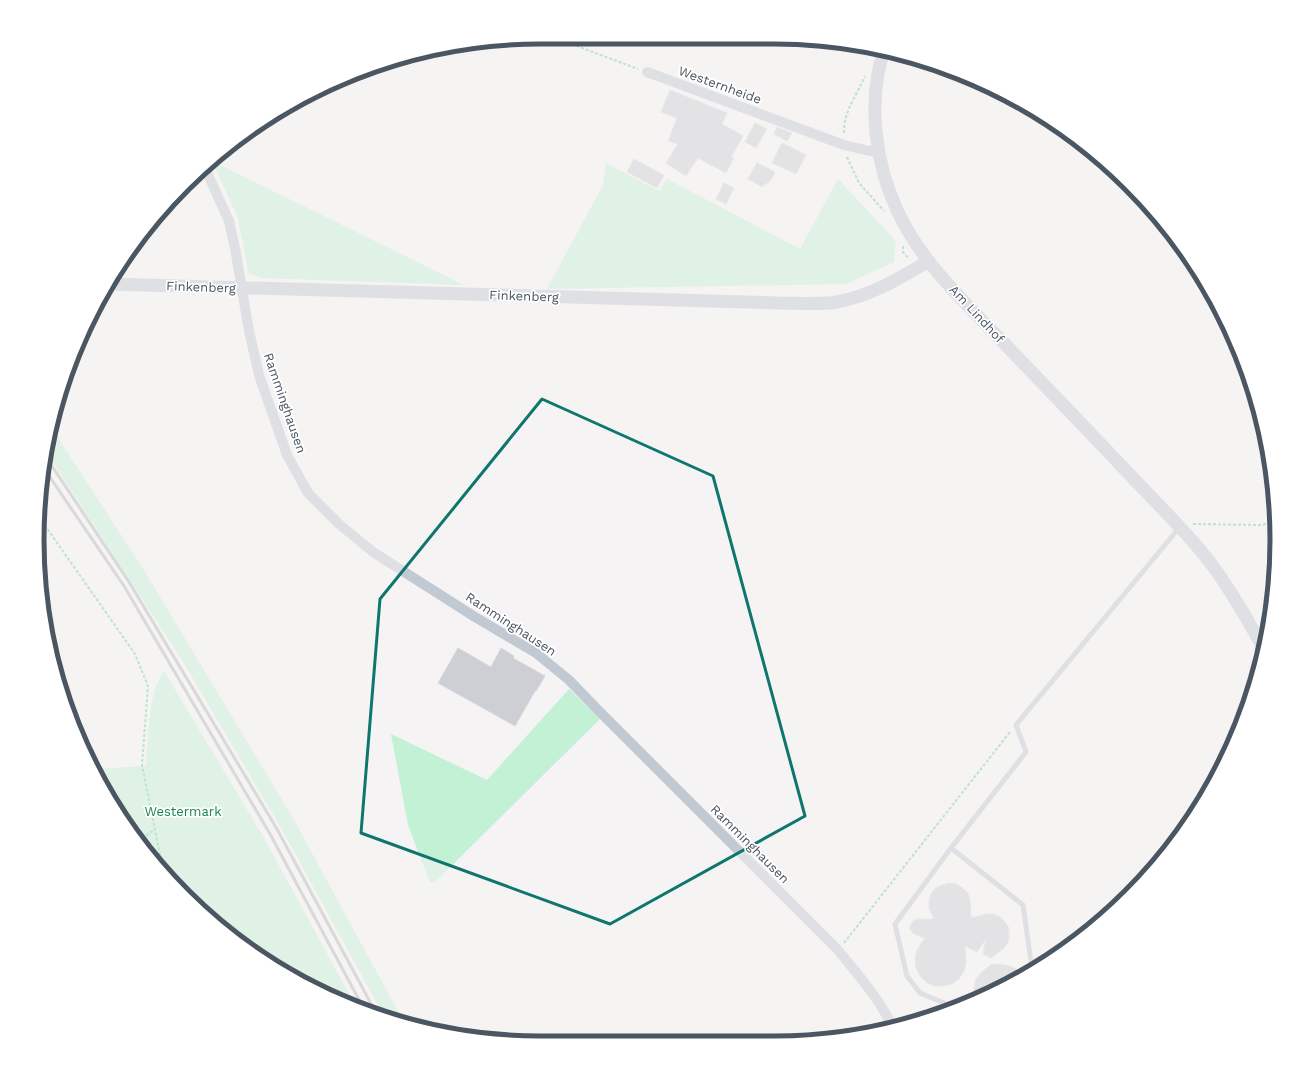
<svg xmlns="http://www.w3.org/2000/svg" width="1314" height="1080" viewBox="0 0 1314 1080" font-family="'Work Sans',sans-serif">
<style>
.green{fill:#c3f1d5}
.building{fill:#cdcfd5;stroke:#d7d9de}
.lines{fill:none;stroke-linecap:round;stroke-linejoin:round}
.path{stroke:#7ad0a6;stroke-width:2;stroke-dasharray:3 2;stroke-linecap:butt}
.service{stroke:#c1cad2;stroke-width:5}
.minor{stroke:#c1cad2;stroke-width:10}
.tertiary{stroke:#c1cad2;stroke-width:13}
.rail{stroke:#b5b8bd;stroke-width:3}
.marked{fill:none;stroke:#0f766e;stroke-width:3;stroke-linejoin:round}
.labels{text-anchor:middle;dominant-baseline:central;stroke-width:3.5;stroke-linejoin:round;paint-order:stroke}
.street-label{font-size:13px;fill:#4a5661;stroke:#fff}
.park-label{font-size:13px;fill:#17864f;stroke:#fff}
.rim{fill:none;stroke:#4a5661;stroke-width:5}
</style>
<rect width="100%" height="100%" fill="#f5f3f3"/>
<!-- green -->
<path class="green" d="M 214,162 L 464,285 L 262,278 L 249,274 L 238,218 L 213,163 Z
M 606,163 L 659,191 L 667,179 L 800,249 L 838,179 L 896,241 L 894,262 L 846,284 L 547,289 L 603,185 Z
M 53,430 L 145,572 L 294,820 L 405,1024 L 384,1016 L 281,828 L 182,660 L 48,455 Z
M 164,671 L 264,838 L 355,1005 L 317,991 L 209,918 L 141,846 L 93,769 L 146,766 C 148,738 148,694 164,671 Z
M 569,689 L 600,719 L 435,882 L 430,883 L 408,825 L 391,734 L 487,780 Z"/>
<!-- building -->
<path class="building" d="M 670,90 L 727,113 L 722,124 L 743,136 L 731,157 L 734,158 L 726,173 L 698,158 L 686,176 L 666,163 L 678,144 L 668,141 L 677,118 L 661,112 Z
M 755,123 L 767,129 L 756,148 L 745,142 Z
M 777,127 L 792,133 L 787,141 L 774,134 Z
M 782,143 L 806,155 L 796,174 L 772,163 Z
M 634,159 L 664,175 L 657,188 L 627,172 Z
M 757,163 L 775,172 L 771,180 L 762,187 L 748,179 Z
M 724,183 L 734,188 L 726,204 L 716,199 Z
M 458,648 L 491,667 L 501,648 L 514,656 L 513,658 L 545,676 L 536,691 L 535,691 L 515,726 L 438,683 Z
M 949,883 L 956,884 L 963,888 L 968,893 L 970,900 L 971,918 L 986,914 L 993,914 L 1000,917 L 1005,922 L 1009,928 L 1009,935 L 1008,942 L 1004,948 L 991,958 L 983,954 L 986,939 L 977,952 L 965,946 L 966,962 L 964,971 L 959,979 L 952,984 L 943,986 L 934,986 L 926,982 L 920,976 L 916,968 L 915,959 L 917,950 L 925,938 L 914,934 L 910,929 L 910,927 L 912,922 L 916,919 L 934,919 L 929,908 L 929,901 L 931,894 L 936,888 L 942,885 Z
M 992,964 L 1006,965 L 1015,968 L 1022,975 L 996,991 L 975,999 L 974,988 L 976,979 L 982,972 Z"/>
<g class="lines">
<!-- path -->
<path class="path" d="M 553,37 L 638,69
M 844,133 C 843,112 857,95 865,76
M 847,157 L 859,183 L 884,211
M 903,246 L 903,252 L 909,259
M 39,517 L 135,654 L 148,686 L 142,765 L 163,870
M 1193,524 L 1261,525 L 1275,522
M 1255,656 L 1259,664
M 138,841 L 154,830
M 844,943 L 1010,732"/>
<!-- service -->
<path class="service" d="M 951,848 L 1023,905 L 1032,969
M 954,1007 L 920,993 L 907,976 L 895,924 L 951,848 L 1026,752 L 1016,725 L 1179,528"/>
<!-- minor -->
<path class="minor" d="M 647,72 L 844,145 L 879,153
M 205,168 L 229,221 L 235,248 L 249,331 L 259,375 L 287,455 L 308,493 L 339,524 L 373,552 L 475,617 L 536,653 L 569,680 L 596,708 L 838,950 C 858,975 880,999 893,1028"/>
<!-- tertiary -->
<path class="tertiary" d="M 884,50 C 867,102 875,163 898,212 C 921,262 965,302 1002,341 C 1045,386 1088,430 1130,475 C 1152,498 1175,521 1196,545 C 1223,576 1243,612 1263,647
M 110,284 L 779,303 C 796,303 821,305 837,302 C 871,296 900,278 929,261"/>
<!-- rail -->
<path class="rail" d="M 48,460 L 129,582 L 277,829 L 376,1013
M 45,470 L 124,586 L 270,834 L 364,1009"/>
</g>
<!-- marked area -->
<path d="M0 0H1314V1080H0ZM 542,399 L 713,476 L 805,816 L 610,924 L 361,833 L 380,599 Z" fill="#f5f3f3" fill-opacity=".55" fill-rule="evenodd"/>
<path class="marked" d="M 542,399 L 713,476 L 805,816 L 610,924 L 361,833 L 380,599 Z"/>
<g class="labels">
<!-- street labels -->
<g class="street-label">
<text transform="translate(720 85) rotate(20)">Westernheide</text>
<text transform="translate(201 287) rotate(2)">Finkenberg</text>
<text transform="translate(524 296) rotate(2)">Finkenberg</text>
<text transform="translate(977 314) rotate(47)">Am Lindhof</text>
<text transform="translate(285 403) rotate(71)">Ramminghausen</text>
<text transform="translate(511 624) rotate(33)">Ramminghausen</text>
<text transform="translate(750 844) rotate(45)">Ramminghausen</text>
</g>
<!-- park labels -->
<g class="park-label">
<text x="183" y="811">Westermark</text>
</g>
</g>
<!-- crop -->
<path d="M0 0H1314V1080H0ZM540 44H774A496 496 0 0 1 1270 540V540A496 496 0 0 1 774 1036H540A496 496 0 0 1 44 540V540A496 496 0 0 1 540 44Z" fill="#fff" fill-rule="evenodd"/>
<path class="rim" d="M540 44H774A496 496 0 0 1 1270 540V540A496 496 0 0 1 774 1036H540A496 496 0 0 1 44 540V540A496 496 0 0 1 540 44Z"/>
</svg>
